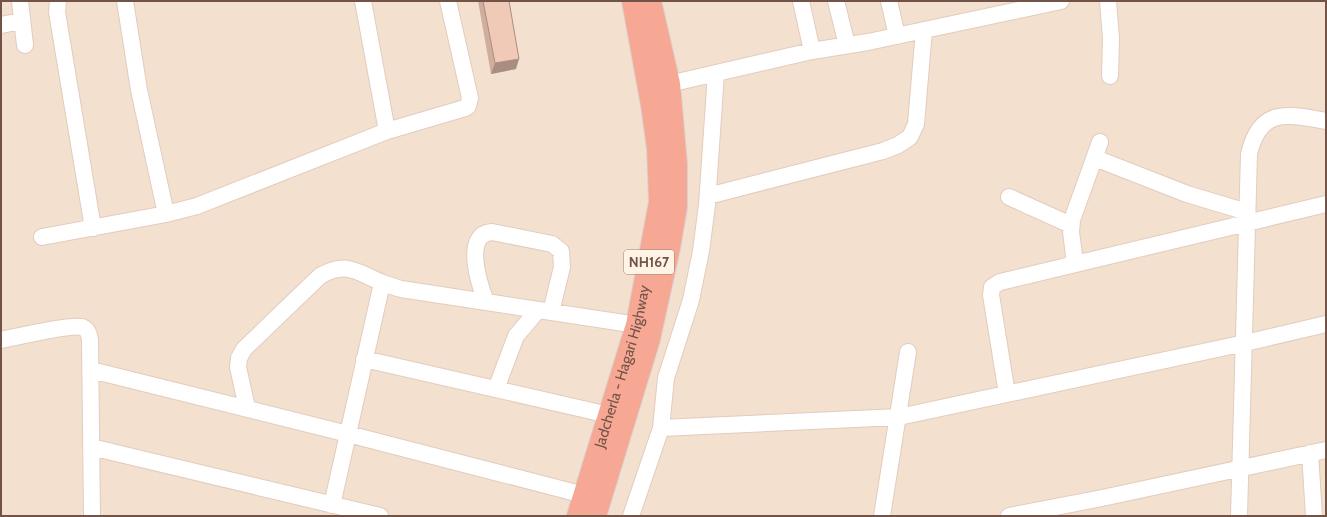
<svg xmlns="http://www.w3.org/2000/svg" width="1327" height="517" viewBox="0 0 1327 517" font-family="Cabin,sans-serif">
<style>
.residential{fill:#f3e0ce}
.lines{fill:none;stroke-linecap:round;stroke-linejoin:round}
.minor-casing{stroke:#e2ccbe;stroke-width:18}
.highway-casing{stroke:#dad2cf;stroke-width:24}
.minor{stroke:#fff;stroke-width:16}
.highway{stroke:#f7a895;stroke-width:22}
.wall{fill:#cfae9d}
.shaded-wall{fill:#a98d80}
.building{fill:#f1cab7;stroke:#a98d80}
.labels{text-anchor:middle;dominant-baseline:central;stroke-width:4;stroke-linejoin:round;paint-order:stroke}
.shield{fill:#fff3e5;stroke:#9c8376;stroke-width:1}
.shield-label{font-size:14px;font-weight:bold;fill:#725347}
.street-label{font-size:15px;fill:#725347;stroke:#fff3e5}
</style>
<rect width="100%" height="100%" fill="#fcefdf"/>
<!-- residential -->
<path class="residential" d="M 1,1 L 1326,1 L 1326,516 L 1,516 Z"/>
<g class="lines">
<defs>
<path id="minor" d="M 20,1 L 25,45
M 58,1 L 57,12 L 93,228
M 125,1 L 139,90 L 166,214
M 363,1 L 387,131
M 801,1 L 812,51
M 836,1 L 847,45
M 889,1 L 897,36
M 1108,1 L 1111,38 L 1110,76
M 1,25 L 22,21
M 669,84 L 812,51 L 868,42 L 1061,1
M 1095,158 L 1187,194 L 1247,212
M 708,196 L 883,151 L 898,145 L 910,137 L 916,124 L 924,30
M 1009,197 L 1071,225
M 42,237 L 166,214 L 197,206 L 387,131 L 465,108 L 468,106 L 470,98 L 448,1
M 1075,263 L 1071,232 L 1072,220 L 1100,142
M 486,302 C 480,286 462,234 492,232 L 552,244 L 561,251 L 562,267 L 551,312
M 1,340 C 16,337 71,324 82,327 C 88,329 89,334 90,340 L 92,516
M 364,359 L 609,415
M 91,370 L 348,434 L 584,495
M 496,389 L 516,336 L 538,310
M 1007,394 L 991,295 L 992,287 L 1000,282 L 1326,204
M 247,408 L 238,367 L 239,358 L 244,349 L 320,276 C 347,260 358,273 383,283 C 388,285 395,287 401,289 L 637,325
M 661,428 L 899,417 L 1245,343 L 1326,324
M 91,447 L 380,516
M 1310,453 L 1314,516
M 332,505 L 382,283
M 631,516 L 661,428 L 666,378 L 691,300 L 701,251 L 707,205 L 716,73
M 882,516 L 908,352
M 1009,516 L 1102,498 L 1326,450
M 1239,516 L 1249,154 C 1260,107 1287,114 1326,121"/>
<g id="highway">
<path id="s1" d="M 578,516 L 637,325 L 660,202 L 658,148 L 652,105 L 633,1"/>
<path d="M 595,516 L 649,339 L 669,248 L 676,207 L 676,164 L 669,84 L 650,1"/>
</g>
</defs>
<!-- minor casing -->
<use href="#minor" class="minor-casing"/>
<!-- highway casing -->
<use href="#highway" class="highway-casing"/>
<!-- minor -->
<use href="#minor" class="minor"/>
<!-- highway -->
<use href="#highway" class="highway"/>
</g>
<!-- wall -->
<path class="wall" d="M 478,1 L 509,1 L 516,69 L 491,74 Z"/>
<!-- shaded-wall -->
<path class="shaded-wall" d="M 519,59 L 516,69 L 491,74 L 495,63 Z"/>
<!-- building -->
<path class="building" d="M 483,1 L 509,1 L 519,59 L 495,63 Z"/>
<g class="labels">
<!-- shield labels -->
<rect class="shield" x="624" y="250" width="50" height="24" rx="3"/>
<g class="shield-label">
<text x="649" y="262">NH167</text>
</g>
<!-- street labels -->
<g class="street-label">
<text stroke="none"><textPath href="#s1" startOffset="156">Jadcherla - Hagari Highway</textPath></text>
</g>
</g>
<!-- border -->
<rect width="1327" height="517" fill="none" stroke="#725347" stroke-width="4"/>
</svg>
